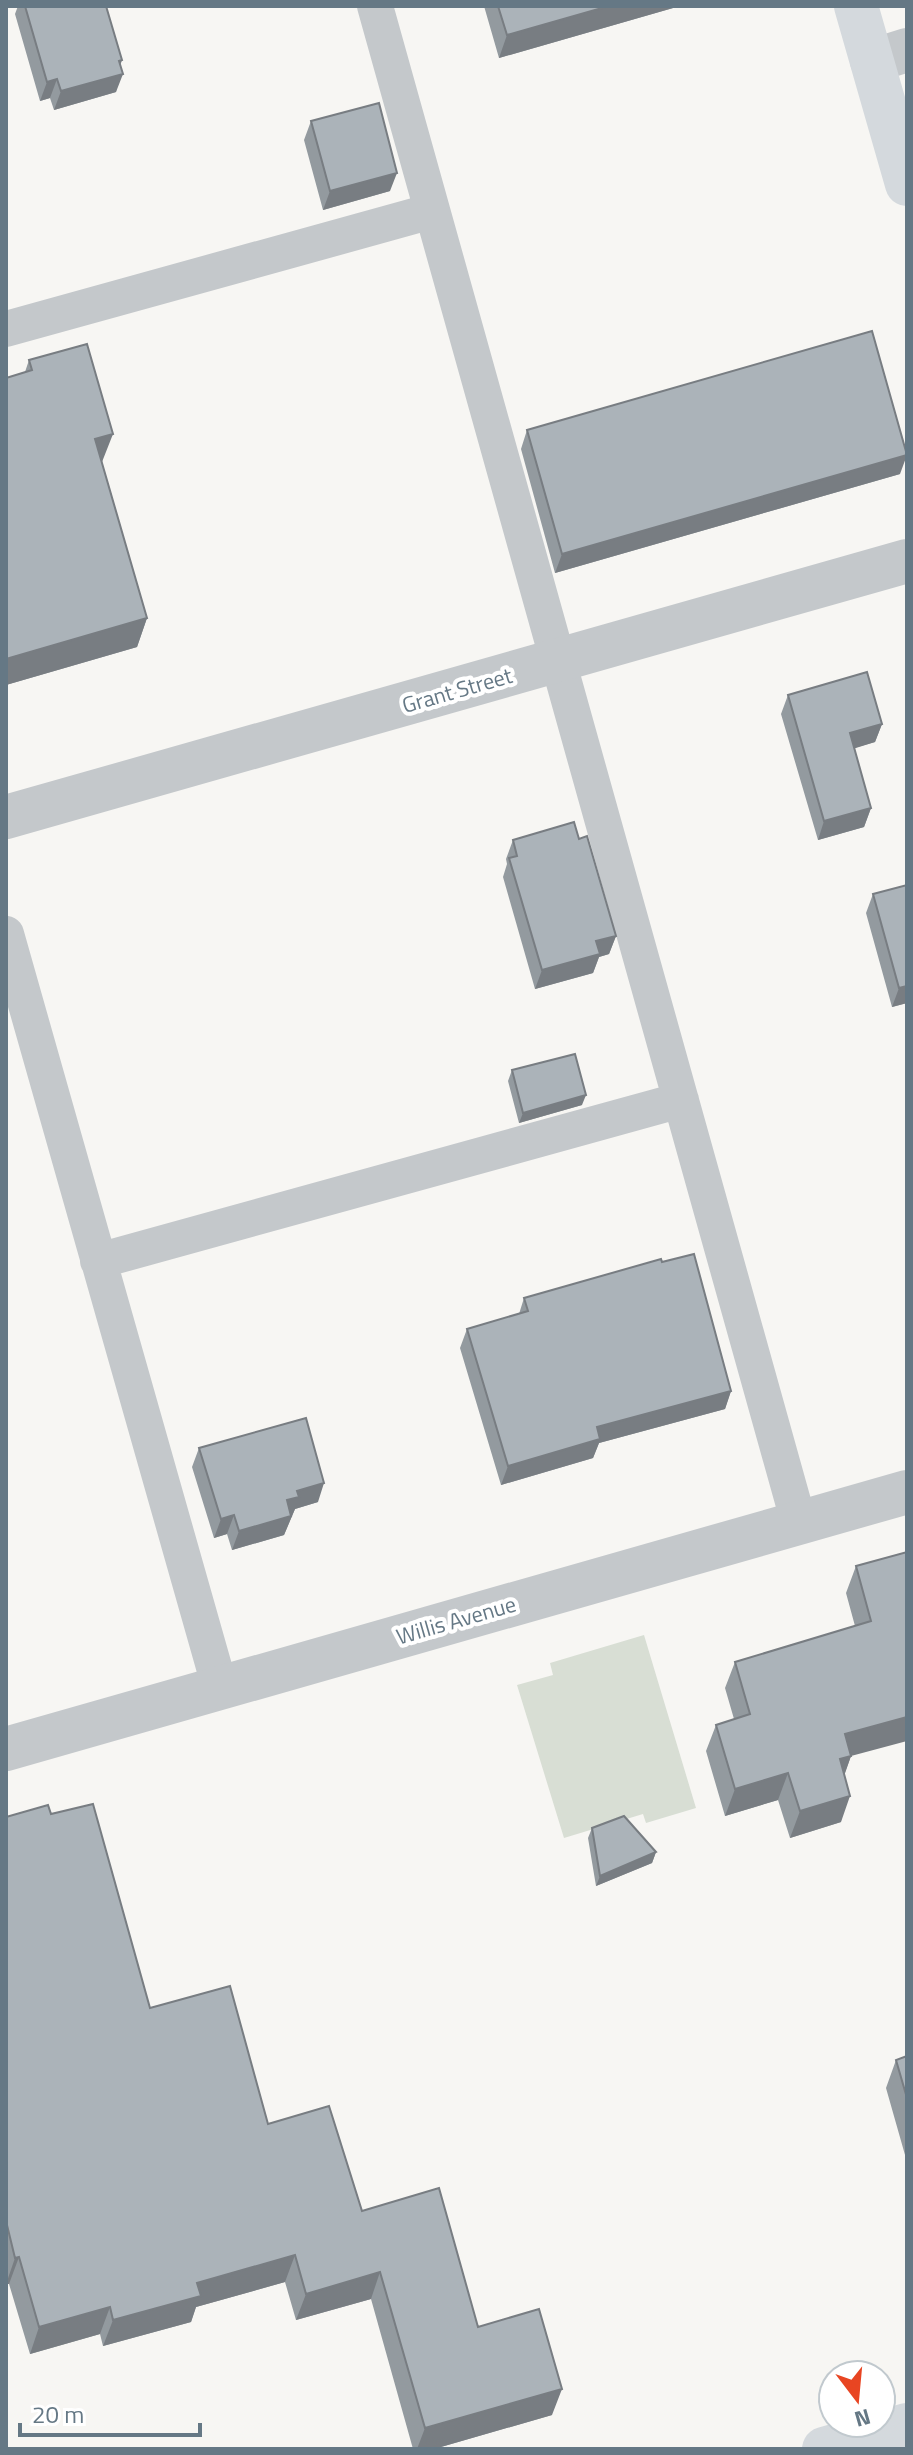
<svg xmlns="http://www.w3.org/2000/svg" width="913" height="2455" viewBox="0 0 913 2455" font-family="'Titillium Web',sans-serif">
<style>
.green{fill:#d8ded4}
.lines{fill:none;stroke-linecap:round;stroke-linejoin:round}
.service{stroke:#c4c8cb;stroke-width:36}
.minor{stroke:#c4c8cb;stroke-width:44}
.secondary{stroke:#d4d9dd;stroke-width:44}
.wall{fill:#939a9f}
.shaded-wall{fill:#787d82}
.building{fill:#abb3b9;stroke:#787d82;stroke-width:2}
.labels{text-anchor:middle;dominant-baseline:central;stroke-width:8;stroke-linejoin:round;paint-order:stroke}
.street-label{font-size:22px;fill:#657885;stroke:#fff}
</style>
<rect width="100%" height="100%" fill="#f7f6f3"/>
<!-- green -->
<path class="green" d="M 644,1635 L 696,1808 L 646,1823 L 643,1814 L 564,1838 L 517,1685 L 553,1675 L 550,1663 Z"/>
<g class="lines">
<!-- service -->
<path class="service" d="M 375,6 L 799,1523
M 6,329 L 432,211
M 6,934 L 220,1688
M 98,1261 L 681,1100"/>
<!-- minor -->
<path class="minor" d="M 872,61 L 907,50
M 6,817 L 907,561
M 6,1749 L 907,1492"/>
<!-- secondary -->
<path class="secondary" d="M 856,6 L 907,184
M 824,2449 L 907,2425"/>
</g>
<!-- wall -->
<path class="wall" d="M 18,6 L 106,6 L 120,65 L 116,92 L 54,110 L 50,98 L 40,101 L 15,14 Z
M 484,6 L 680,6 L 499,58 Z
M 311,121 L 390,191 L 323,210 L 304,140 Z
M 29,360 L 102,462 L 147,618 L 137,647 L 6,685 L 6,378 L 25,372 Z
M 527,430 L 900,474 L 555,573 L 521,449 Z
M 788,695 L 882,724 L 875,742 L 854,748 L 871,808 L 864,827 L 818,840 L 781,714 Z
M 579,839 L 616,936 L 609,954 L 599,957 L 593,973 L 535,989 L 503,877 L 507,864 L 506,859 L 513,840 Z
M 907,885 L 907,1003 L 892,1007 L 866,913 L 873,894 Z
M 512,1070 L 582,1105 L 519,1123 L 508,1081 Z
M 524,1298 L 731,1391 L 725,1409 L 599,1443 L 593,1458 L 501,1485 L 460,1348 L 467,1329 L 519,1314 Z
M 199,1448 L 318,1502 L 295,1509 L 284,1535 L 232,1550 L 227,1534 L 214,1538 L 192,1467 Z
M 907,1552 L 851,1756 L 844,1775 L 841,1822 L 790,1838 L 778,1800 L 725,1816 L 706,1751 L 716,1725 L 734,1719 L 725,1688 L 735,1662 L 855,1626 L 846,1593 L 856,1566 Z
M 51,1814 L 150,2008 L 268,2124 L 362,2211 L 478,2327 L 552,2415 L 434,2449 L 413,2449 L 371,2299 L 296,2320 L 285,2282 L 196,2307 L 191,2322 L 103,2346 L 100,2334 L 30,2354 L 9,2284 L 6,2284 L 6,1817 Z
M 592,1828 L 656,1852 L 652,1863 L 596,1886 L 588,1838 Z
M 907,2056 L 907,2162 L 886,2088 L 896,2060 Z"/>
<!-- shaded-wall -->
<path class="shaded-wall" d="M 609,6 L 680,6 L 499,58 L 507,35 Z
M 122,60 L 117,75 L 123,74 L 116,92 L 54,110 L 61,91 Z
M 57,79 L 50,98 L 40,101 L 47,82 Z
M 397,173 L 390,191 L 323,210 L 330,191 Z
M 113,434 L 102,462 L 95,439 Z
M 907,455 L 900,474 L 555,573 L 562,554 Z
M 147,618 L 137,647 L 6,685 L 6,659 Z
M 882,724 L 875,742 L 843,752 L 850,733 Z
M 871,808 L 864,827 L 818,840 L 824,821 Z
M 616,936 L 609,954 L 599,957 L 593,973 L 535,989 L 542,970 L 596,941 Z
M 907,986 L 907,1003 L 892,1007 L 899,988 Z
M 586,1095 L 582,1105 L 519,1123 L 523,1113 Z
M 731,1391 L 725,1409 L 599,1443 L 593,1458 L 501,1485 L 508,1466 L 597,1427 Z
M 324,1483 L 318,1502 L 295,1509 L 284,1535 L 232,1550 L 239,1531 L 287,1500 L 297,1491 Z
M 234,1515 L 227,1534 L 214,1538 L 221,1519 Z
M 907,1717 L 907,1741 L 851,1756 L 842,1782 L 830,1786 L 845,1734 Z
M 788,1773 L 778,1800 L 725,1816 L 735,1789 Z
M 850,1796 L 841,1822 L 790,1838 L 800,1811 Z
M 656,1852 L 652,1863 L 596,1886 L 600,1876 Z
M 295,2255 L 285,2282 L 196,2307 L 191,2322 L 103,2346 L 113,2320 L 197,2283 Z
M 19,2257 L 9,2284 L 6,2284 L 15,2258 Z
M 380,2272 L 371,2299 L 296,2320 L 306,2294 Z
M 110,2307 L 100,2334 L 30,2354 L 39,2327 Z
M 562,2389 L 552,2415 L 434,2449 L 417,2449 L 425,2428 Z"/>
<!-- building -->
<path class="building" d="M 25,6 L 106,6 L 122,60 L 119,61 L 123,74 L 61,91 L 57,79 L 47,82 Z
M 498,6 L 609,6 L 507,35 Z
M 379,103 L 397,173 L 330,191 L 311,121 Z
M 872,331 L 907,455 L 562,554 L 527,430 Z
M 87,344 L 113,434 L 95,439 L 147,618 L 6,659 L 6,378 L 32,370 L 29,360 Z
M 867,672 L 882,724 L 850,733 L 871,808 L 824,821 L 788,695 Z
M 574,822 L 579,839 L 587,836 L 616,936 L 596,941 L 600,954 L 542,970 L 509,858 L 517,856 L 513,840 Z
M 907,885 L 907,986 L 899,988 L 873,894 Z
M 575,1054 L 586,1095 L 523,1113 L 512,1070 Z
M 694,1254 L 731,1391 L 597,1427 L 600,1439 L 508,1466 L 467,1329 L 528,1311 L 524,1298 L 661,1259 L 662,1262 Z
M 306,1418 L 324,1483 L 297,1491 L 299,1497 L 287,1500 L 291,1516 L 239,1531 L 234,1515 L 221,1519 L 199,1448 Z
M 907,1552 L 907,1717 L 845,1734 L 851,1756 L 840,1759 L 850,1796 L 800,1811 L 788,1773 L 735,1789 L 716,1725 L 750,1714 L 735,1662 L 871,1621 L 856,1566 Z
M 93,1804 L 150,2008 L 230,1986 L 268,2124 L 329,2106 L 362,2211 L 439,2188 L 478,2327 L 539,2309 L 562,2389 L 425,2428 L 380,2272 L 306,2294 L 295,2255 L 197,2283 L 201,2296 L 113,2320 L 110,2307 L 39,2327 L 19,2257 L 15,2258 L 6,2221 L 6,1817 L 48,1805 L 51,1814 Z
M 624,1816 L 656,1852 L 600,1876 L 592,1828 Z
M 907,2056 L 907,2098 L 896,2060 Z"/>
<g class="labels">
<!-- street labels -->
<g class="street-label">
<text transform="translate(457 690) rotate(-16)">Grant Street</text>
<text transform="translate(456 1620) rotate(-16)">Willis Avenue</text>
</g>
</g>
<!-- border -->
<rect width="913" height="2455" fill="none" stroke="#657885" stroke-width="16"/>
<!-- north arrow -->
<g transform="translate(857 2399) rotate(164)"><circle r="38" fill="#ffffff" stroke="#c1c9ce" stroke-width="2"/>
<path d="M0-6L14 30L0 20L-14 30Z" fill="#e84522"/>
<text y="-12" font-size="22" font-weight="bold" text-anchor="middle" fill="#657885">N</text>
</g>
<!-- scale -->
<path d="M20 2423v12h180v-12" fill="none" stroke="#657885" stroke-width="4"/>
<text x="32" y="2423" font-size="24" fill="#657885" stroke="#ffffff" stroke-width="6" paint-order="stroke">20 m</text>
</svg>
